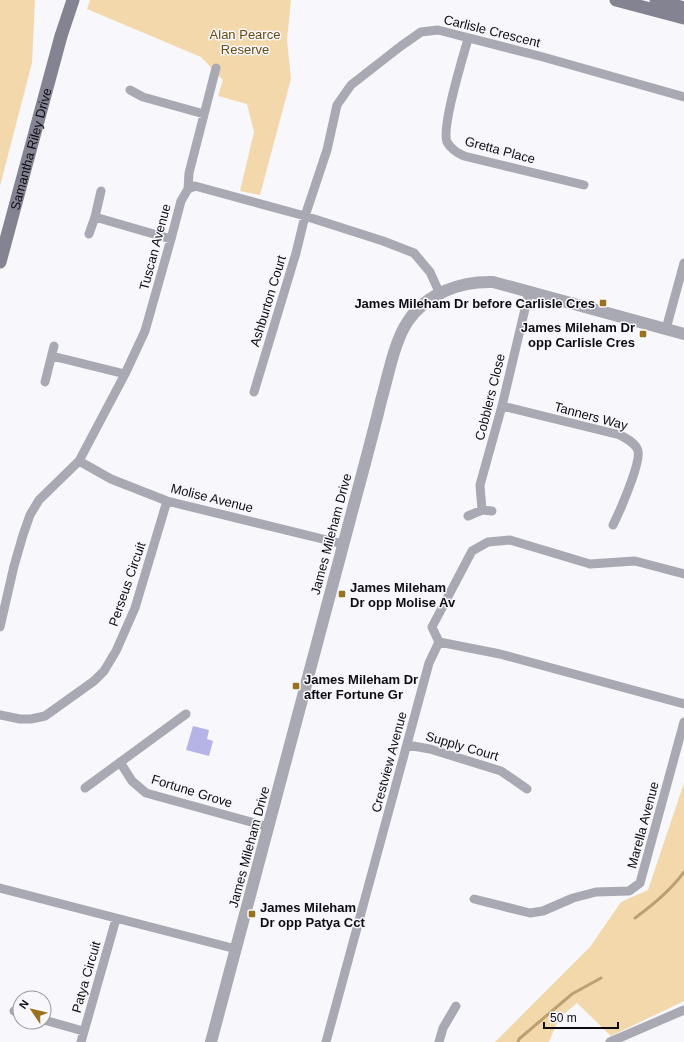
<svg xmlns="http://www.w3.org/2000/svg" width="684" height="1042" viewBox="0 0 684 1042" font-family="Arial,sans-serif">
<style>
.green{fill:#f3d8ab}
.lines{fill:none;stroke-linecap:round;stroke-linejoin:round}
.stream{stroke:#bca071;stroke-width:3}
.building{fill:#b6b4e7}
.minor{stroke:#a9a9b3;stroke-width:9}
.tertiary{stroke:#a9a9b3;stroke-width:12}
.secondary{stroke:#838391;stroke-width:13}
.poi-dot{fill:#9a711e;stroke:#f7f7fc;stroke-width:1.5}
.labels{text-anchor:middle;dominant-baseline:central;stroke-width:3;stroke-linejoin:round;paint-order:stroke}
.street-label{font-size:13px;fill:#0d0c14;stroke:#f7f7fc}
.park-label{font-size:13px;fill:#694c12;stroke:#f7f7fc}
.poi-label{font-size:13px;font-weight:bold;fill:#0d0c14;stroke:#f7f7fc;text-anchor:start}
</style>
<rect width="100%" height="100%" fill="#f7f7fc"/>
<!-- green -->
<path class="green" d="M 0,0 L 35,0 L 32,63 L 0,186 Z
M 90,0 L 291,0 L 287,40 L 291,79 L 260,195 L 240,191 L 254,132 L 247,104 L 218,96 L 223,80 L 201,57 L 87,9 Z
M 684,783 L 684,1001 L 611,1036 L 577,1003 L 559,1018 L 549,1042 L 495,1042 L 590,947 L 621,902 L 648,890 Z"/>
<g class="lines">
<!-- stream -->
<path class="stream" d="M 635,918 C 653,905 671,890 684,872
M 518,1042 L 519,1039 L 572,994 L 601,978"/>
</g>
<!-- building -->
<path class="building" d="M 193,726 L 209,730 L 207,739 L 213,741 L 209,756 L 186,750 Z"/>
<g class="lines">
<!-- minor -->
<path class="minor" d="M 468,39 C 463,57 441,128 447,142 C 451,149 457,153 464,156 L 584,185
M 130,90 L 143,97 L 204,114
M 188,189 L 189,173 L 216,68
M 95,217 L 171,239
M 89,234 L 95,217 L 101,191
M 666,329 L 684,263
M 52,356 L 125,374
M 45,382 L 54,346
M 254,392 L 296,253 L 305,216 L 327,150 L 337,105 L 351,85 L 401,46 L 421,32 L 438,30 L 543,57 L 684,97
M 502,406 L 620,435 C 627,439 636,443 638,451 C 641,463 619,513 613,525
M 79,461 L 111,479 L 167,501 L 343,544
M 482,510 L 480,485 L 502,406 L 529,292
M 468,516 L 482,510 L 492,511
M 0,627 L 14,566 L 23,535 L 30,515 L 39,500 L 79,461 L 125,374 L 145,331 L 171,239 L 181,201 L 188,189 L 195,186 L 305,216 L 383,241 L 414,253 L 430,272 L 440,294
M 439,642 L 432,627 L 472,551 L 488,542 L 510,540 L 590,564 L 635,561 L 684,574
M 0,715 L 20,719 L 31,719 L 45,716 L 94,681 L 104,671 L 116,651 L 135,608 L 167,501
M 407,745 L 430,749 L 501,771 L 527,789
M 120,762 L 132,781 L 146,793 L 269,827
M 85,788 L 186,714
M 0,888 L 236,949
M 474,899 L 530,913 L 543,911 L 573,898 L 596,892 L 629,891 L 640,883 L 684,722
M 14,1011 L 20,1013
M 44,1020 L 83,1031
M 81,1042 L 116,919
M 326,1042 L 429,663 L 439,642 L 500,654 L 684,704
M 439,1042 L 443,1028 L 456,1006
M 610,1042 L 684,1010"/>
<!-- tertiary -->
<path class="tertiary" d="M 211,1042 C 259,864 305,686 353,508 C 363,471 373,434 382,397 C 389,373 394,342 408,321 C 427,293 461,281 493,282 L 684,334"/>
<!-- secondary -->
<g class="secondary">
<path d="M 616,0 L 684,18"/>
<path d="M 656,0 L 684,8"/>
<path id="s1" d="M 0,262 L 61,36 L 73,0"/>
</g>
</g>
<!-- markers -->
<g class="poi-dot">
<rect x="599" y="299" width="8" height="8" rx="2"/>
<rect x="639" y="330" width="8" height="8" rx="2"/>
<rect x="338" y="590" width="8" height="8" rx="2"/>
<rect x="292" y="682" width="8" height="8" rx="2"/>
<rect x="248" y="910" width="8" height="8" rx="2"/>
</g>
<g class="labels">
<!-- street labels -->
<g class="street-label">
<text transform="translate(492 31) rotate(14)">Carlisle Crescent</text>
<text stroke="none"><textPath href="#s1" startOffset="117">Samantha Riley Drive</textPath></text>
<text transform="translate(500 150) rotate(15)">Gretta Place</text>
<text transform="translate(155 247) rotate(-75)">Tuscan Avenue</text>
<text transform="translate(268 301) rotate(-73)">Ashburton Court</text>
<text transform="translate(490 397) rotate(-76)">Cobblers Close</text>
<text transform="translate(591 416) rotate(15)">Tanners Way</text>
<text transform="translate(212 498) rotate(14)">Molise Avenue</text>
<text transform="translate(331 534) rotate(-75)">James Mileham Drive</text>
<text transform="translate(127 584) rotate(-71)">Perseus Circuit</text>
<text transform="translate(462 746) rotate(16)">Supply Court</text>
<text transform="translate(389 762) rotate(-75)">Crestview Avenue</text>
<text transform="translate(192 791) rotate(17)">Fortune Grove</text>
<text transform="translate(643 825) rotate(-75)">Marella Avenue</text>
<text transform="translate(249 847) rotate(-75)">James Mileham Drive</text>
<text transform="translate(86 977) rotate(-74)">Patya Circuit</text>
</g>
<!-- park labels -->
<g class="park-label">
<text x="245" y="34">Alan Pearce<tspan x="245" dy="15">Reserve</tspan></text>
</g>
<!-- poi labels -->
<g class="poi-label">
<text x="595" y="303" text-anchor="end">James Mileham Dr before Carlisle Cres</text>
<text x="635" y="327" text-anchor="end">James Mileham Dr<tspan x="635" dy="15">opp Carlisle Cres</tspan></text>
<text x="350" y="587">James Mileham<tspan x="350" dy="15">Dr opp Molise Av</tspan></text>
<text x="304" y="679">James Mileham Dr<tspan x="304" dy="15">after Fortune Gr</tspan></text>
<text x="260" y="907">James Mileham<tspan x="260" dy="15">Dr opp Patya Cct</tspan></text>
</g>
</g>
<!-- north arrow -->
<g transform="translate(32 1010) rotate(305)"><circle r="19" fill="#f7f7fc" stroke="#99999f"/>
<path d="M0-3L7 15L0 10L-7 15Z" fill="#9a711e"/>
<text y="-6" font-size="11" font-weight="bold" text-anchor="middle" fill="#0d0c14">N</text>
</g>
<!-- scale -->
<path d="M544 1022v6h74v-6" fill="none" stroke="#0d0c14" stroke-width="2"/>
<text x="550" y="1022" font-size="12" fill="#0d0c14" stroke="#f7f7fc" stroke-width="3" paint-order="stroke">50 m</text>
</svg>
